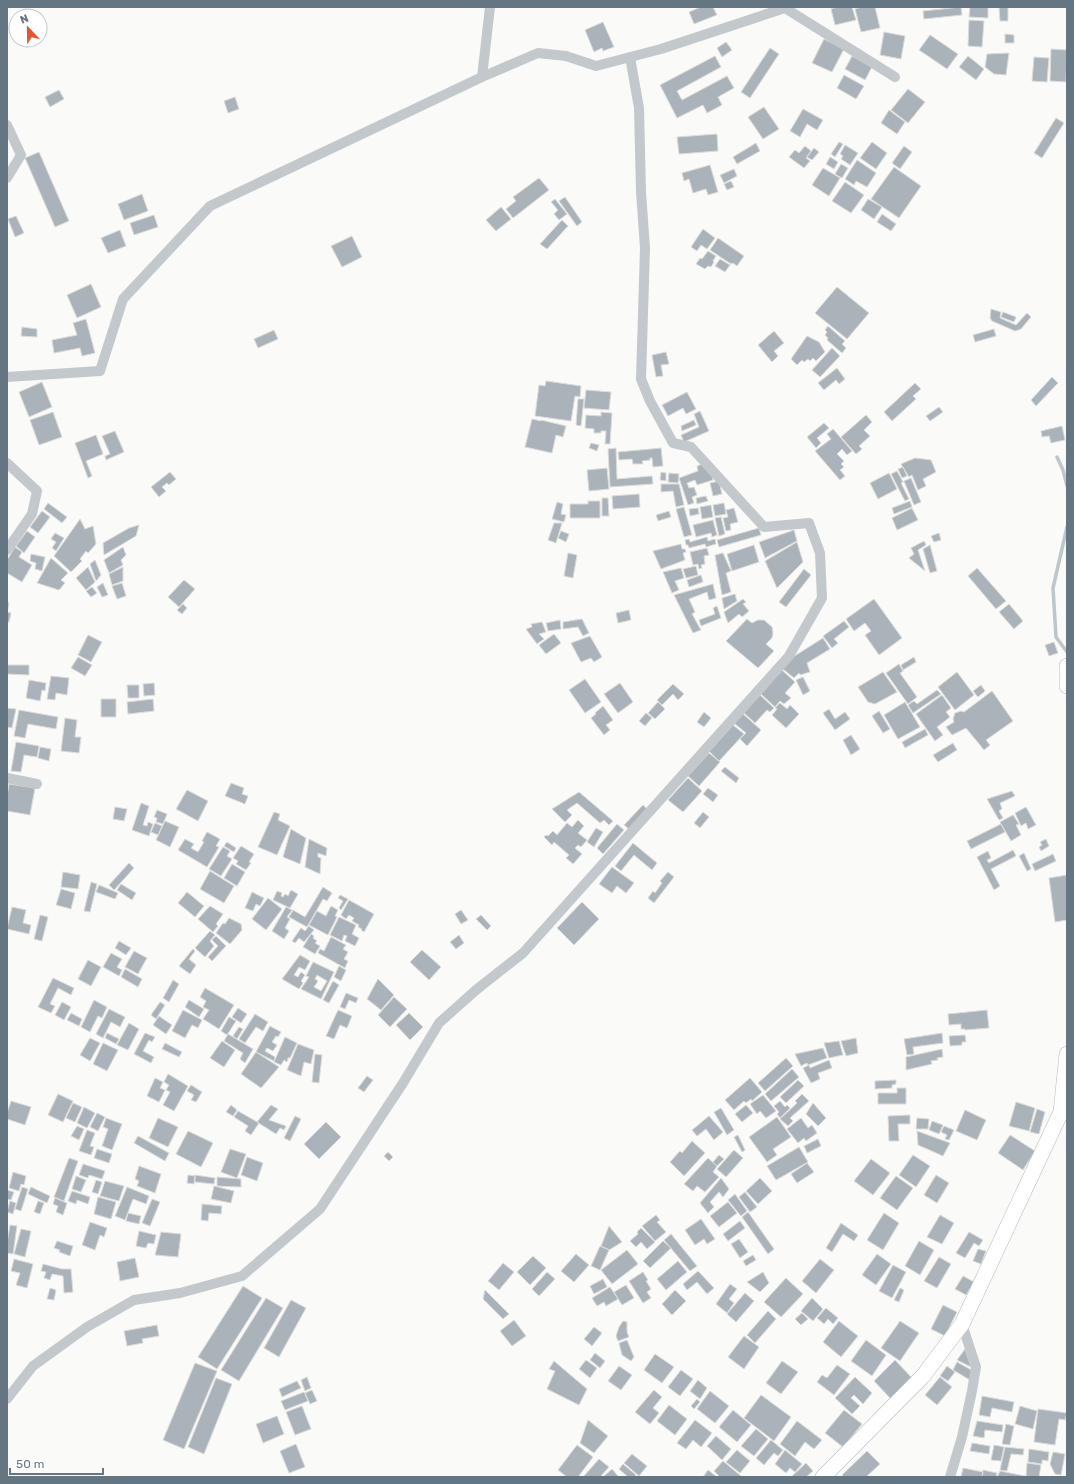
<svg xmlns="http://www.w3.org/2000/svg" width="1074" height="1484" viewBox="0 0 1074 1484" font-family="Rubik,sans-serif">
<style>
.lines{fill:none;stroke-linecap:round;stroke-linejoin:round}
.stream{stroke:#bbc7cb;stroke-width:3.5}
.building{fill:#aab3b9;stroke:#dcdcda;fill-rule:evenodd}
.secondary-casing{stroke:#b3babf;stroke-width:16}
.street{stroke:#c3c8cc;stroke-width:10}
.secondary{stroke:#fff;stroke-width:15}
</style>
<rect width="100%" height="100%" fill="#fafaf8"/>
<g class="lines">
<!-- stream -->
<path class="stream" d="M 1057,457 L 1063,470 L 1067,486
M 1067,527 L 1053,588 L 1056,637 L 1067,652"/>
</g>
<!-- building -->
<path class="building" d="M 701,7 L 713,7 L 717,15 L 694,24 L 689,12 Z
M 837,7 L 852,7 L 856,20 L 835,25 L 831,9 Z
M 862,7 L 875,7 L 880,28 L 861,32 L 855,9 Z
M 961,7 L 962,15 L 924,19 L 923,11 Z
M 970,7 L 988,7 L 988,18 L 969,17 Z
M 999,7 L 1008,7 L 1008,21 L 1000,21 Z
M 969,20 L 984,21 L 982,47 L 968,46 Z
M 603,22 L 614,47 L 603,51 L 602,48 L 594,52 L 585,30 Z
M 884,32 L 905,36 L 901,59 L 880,55 Z
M 1005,34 L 1014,35 L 1014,43 L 1005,43 Z
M 930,35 L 958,54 L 947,69 L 919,50 Z
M 824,39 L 844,49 L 832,72 L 812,63 Z
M 726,42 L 732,50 L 722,57 L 717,48 Z
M 770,48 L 779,54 L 750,98 L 741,92 Z
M 1051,49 L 1067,50 L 1066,82 L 1050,81 Z
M 1009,53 L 1006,75 L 994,74 L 985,67 L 987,54 Z
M 715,56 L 721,67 L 677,91 L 682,100 L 727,76 L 734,88 L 718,97 L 722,105 L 707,113 L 703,105 L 677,118 L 660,85 Z
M 852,56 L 872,67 L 865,80 L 845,69 Z
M 968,56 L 984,69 L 976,80 L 959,67 Z
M 1034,57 L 1049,58 L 1047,82 L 1032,81 Z
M 844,75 L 864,86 L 856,99 L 837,88 Z
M 908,89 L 925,102 L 908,123 L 891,110 Z
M 59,90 L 64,99 L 50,107 L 45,97 Z
M 235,97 L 239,109 L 228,113 L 224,101 Z
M 764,107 L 779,129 L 763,139 L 748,117 Z
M 803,109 L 823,120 L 817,130 L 807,124 L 800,137 L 790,131 Z
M 889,110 L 905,122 L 897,134 L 881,123 Z
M 1056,118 L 1064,123 L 1042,158 L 1034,153 Z
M 717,134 L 718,151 L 679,154 L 677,137 Z
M 839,142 L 843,144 L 835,157 L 831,154 Z
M 872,142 L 887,153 L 876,169 L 860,158 Z
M 756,143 L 760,151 L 737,164 L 733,157 Z
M 845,145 L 858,153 L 850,165 L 841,159 L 843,156 L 840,154 Z
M 805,146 L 811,151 L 806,158 L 810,161 L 804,168 L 789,157 L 795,150 L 799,153 Z
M 904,146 L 912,152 L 900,169 L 892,163 Z
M 814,148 L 819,152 L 812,160 L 807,157 Z
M 39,152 L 69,221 L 55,227 L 25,158 Z
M 830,157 L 838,162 L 834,169 L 826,164 Z
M 857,160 L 876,173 L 867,187 L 856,181 L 854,185 L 845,179 Z
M 841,164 L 848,168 L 842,178 L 835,174 Z
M 710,165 L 718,192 L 708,195 L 706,189 L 693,193 L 689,179 L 684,181 L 682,173 Z
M 894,167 L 921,186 L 899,218 L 871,199 Z
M 823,168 L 840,178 L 829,196 L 812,185 Z
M 734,169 L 737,176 L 724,183 L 720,175 Z
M 539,178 L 549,190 L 513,218 L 506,209 L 516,201 L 513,197 Z
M 731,181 L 734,187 L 727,190 L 724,184 Z
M 845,182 L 864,195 L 851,213 L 832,201 Z
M 142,194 L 148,211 L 124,220 L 118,204 Z
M 565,197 L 582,222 L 577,226 L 559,201 Z
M 555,199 L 567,214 L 559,220 L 554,214 L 558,210 L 551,202 Z
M 868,199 L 882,207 L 874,219 L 861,210 Z
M 501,207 L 511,219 L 496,231 L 486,220 Z
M 882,214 L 896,224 L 891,231 L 877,222 Z
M 154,215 L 158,227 L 134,235 L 130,223 Z
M 16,216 L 24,233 L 15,237 L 8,219 Z
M 562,220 L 568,226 L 547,249 L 540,244 Z
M 703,229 L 715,238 L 707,249 L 701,245 L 697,251 L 691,247 Z
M 120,230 L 126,246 L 108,253 L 101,238 Z
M 352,236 L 362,257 L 342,267 L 331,246 Z
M 718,238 L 744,256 L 737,266 L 733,263 L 731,264 L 710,250 Z
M 708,251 L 716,256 L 713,261 L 714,262 L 711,267 L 708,266 L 705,269 L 696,264 L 700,258 L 702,259 Z
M 720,259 L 730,265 L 725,272 L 715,266 Z
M 91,284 L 101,307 L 77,318 L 67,295 Z
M 837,287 L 869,313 L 847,339 L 815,313 Z
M 991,309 L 1001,312 L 1000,318 L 1016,325 L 1027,313 L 1031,317 L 1021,329 L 1015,331 L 992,321 L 990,318 Z
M 1003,312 L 1016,317 L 1014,322 L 1001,317 Z
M 86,319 L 95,353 L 82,356 L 80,348 L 54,353 L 52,340 L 77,335 L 73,323 Z
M 828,326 L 845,341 L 842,344 L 846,348 L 842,353 L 827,340 L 828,338 L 825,335 L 827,332 L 825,330 Z
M 22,327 L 37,329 L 37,337 L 21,336 Z
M 994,329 L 996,336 L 975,342 L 973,335 Z
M 274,330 L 278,339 L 258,348 L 254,339 Z
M 774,331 L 784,343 L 774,351 L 778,356 L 772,362 L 758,345 Z
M 807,336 L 819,342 L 825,352 L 816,361 L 813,358 L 810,361 L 808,359 L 804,362 L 802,360 L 797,365 L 791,359 Z
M 832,348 L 840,356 L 820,377 L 812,370 Z
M 666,352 L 669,364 L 661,365 L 663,376 L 656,377 L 652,355 Z
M 837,368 L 845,379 L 839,384 L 836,380 L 824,390 L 818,383 Z
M 1052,377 L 1058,383 L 1036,406 L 1031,400 Z
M 546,381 L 581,386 L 580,397 L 575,396 L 571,421 L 535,416 L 539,385 L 545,386 Z
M 42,382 L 52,407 L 29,417 L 19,392 Z
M 915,383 L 921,389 L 913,396 L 916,399 L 892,421 L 884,412 Z
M 586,390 L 611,392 L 609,410 L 584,408 Z
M 687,392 L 696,409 L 686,414 L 683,408 L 668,416 L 662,405 Z
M 578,399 L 584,399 L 581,426 L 576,425 Z
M 939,407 L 943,412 L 930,421 L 926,416 Z
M 700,411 L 709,431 L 684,442 L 681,435 L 699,427 L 694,414 Z
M 53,412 L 62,437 L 39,445 L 30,420 Z
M 601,412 L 612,413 L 610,444 L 605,444 L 606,431 L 601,431 L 601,433 L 594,433 L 594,429 L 585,428 L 586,415 L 601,416 Z
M 866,415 L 872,422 L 864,430 L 870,436 L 859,446 L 862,449 L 856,454 L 841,437 Z
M 532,419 L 541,421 L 541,420 L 566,426 L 563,437 L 556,435 L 552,453 L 525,447 Z
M 694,420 L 696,425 L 682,431 L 681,426 Z
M 824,423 L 829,428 L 817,438 L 821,443 L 816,448 L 807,437 Z
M 1062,426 L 1065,440 L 1051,443 L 1049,436 L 1042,437 L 1041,431 Z
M 833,429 L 852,451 L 847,455 L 842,449 L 837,454 L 844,461 L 841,464 L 844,467 L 840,470 L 845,476 L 840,480 L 815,451 L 831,439 L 827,434 Z
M 115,431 L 124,452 L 106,460 L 105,456 L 110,454 L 102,436 Z
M 96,435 L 103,454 L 86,461 L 92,476 L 88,478 L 75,443 Z
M 591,443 L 599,445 L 597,451 L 589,448 Z
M 616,448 L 617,479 L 652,476 L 653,484 L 610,487 L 608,449 Z
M 661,448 L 663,466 L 653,467 L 652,458 L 650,458 L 650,460 L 642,461 L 643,464 L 633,464 L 632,459 L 619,460 L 618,452 Z
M 915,458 L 931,460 L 936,472 L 923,479 L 926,486 L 918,490 L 912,475 L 909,477 L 901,464 Z
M 703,464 L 709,467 L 713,480 L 697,485 L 695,480 L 687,483 L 689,488 L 694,487 L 697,495 L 692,497 L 694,503 L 688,505 L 679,478 L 698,471 L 697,466 Z
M 903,467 L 907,476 L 902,478 L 898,469 Z
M 607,468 L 609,489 L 589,491 L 587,470 Z
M 897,471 L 903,482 L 901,483 L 909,499 L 905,501 L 891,474 Z
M 170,472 L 176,479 L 169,485 L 167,483 L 162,487 L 166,491 L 159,497 L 151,487 Z
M 661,472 L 666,473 L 666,481 L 660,480 Z
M 669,473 L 679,474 L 678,483 L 668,482 Z
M 889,473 L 897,489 L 878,499 L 870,483 Z
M 911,478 L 921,502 L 914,505 L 904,481 Z
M 719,481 L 722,494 L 713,496 L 710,483 Z
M 661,484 L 679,484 L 684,505 L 676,507 L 673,491 L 661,492 Z
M 639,494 L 640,507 L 613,509 L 612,496 Z
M 706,496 L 708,501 L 697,504 L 696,498 Z
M 602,498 L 608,498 L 609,516 L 602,516 Z
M 588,501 L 600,501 L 600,518 L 570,518 L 570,504 L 588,504 Z
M 910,501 L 912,507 L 894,514 L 892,508 Z
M 557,502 L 563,504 L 561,514 L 566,515 L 564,522 L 552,519 Z
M 48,503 L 67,517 L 62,523 L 44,509 Z
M 724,503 L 726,514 L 715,516 L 713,505 Z
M 711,505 L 713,517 L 702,519 L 700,507 Z
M 684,507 L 692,535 L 684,537 L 676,509 Z
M 698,508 L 699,514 L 690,516 L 689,509 Z
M 734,508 L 738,522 L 730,524 L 731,530 L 726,531 L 723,518 L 728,517 L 726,510 Z
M 912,508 L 918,520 L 897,530 L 892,518 Z
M 42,511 L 50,517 L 38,533 L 30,527 Z
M 669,511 L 671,517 L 658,521 L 656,515 Z
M 721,517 L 725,534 L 719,536 L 715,518 Z
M 80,519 L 85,529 L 93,526 L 96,544 L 88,553 L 86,551 L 80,559 L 82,561 L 71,572 L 54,556 Z
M 713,520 L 717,535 L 712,537 L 711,533 L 696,537 L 693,525 Z
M 554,523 L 562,523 L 556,543 L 548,540 Z
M 139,525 L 136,536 L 104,555 L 103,543 L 129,528 Z
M 759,528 L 761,535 L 719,547 L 717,540 Z
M 794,530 L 797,541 L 765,558 L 759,542 Z
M 27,531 L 35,537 L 24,553 L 16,546 Z
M 561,531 L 569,534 L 566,542 L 558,538 Z
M 55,533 L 64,538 L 56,551 L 52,548 L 56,542 L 51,539 Z
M 939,533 L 941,540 L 934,542 L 931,536 Z
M 707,537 L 708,541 L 715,539 L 716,544 L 706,547 L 705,544 L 689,548 L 688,545 L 686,545 L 685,540 L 689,539 L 690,542 Z
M 924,541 L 926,545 L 918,550 L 925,571 L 909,558 L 914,554 L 911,548 Z
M 797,542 L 803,562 L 777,588 L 765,561 Z
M 681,544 L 682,549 L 685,549 L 686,552 L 683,553 L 685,560 L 661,569 L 653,551 Z
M 754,545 L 759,562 L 732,571 L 727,554 Z
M 930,545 L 937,571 L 930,573 L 923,549 Z
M 15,547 L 22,552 L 19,557 L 32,565 L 22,582 L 7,573 L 7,560 Z
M 123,547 L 126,555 L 121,560 L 123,565 L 109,573 L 104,560 Z
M 707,548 L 709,555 L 704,556 L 705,564 L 701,565 L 702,568 L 699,569 L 698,564 L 693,565 L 690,552 Z
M 568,553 L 577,555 L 573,578 L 564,576 Z
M 723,553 L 731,571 L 726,573 L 731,592 L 722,595 L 715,555 Z
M 31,554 L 45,557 L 42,571 L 35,569 L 36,563 L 30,561 Z
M 51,558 L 68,573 L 61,580 L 65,583 L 59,590 L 37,583 Z
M 95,560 L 101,575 L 96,581 L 90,564 Z
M 696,566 L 698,575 L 686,578 L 683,569 Z
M 88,567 L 95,582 L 86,590 L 76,578 Z
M 123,567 L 123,581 L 112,585 L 109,574 Z
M 681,568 L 684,578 L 675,581 L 679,590 L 672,593 L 663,572 Z
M 977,568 L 1006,601 L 996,609 L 968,576 Z
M 804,569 L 811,575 L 786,607 L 779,602 Z
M 701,575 L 703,582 L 689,587 L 687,580 Z
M 184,580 L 195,589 L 179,607 L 168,597 Z
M 103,583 L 108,595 L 102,597 L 97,587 Z
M 122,583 L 126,596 L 117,599 L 112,586 Z
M 713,584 L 716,598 L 709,600 L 707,592 L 689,599 L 695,612 L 692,614 L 701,630 L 693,633 L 674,595 Z
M 92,587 L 97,593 L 91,597 L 86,591 Z
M 735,594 L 737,601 L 724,609 L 722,598 Z
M 743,599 L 746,602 L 743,604 L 749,611 L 742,617 L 739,614 L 728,623 L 724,612 Z
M 874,599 L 902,638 L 879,655 L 865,635 L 871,631 L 865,623 L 854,631 L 846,619 Z
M 7,602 L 9,603 L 7,612 L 11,613 L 9,622 L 7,622 Z
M 183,604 L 187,608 L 182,614 L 177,610 Z
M 1009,604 L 1023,621 L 1014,629 L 999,612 Z
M 717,606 L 721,618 L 701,626 L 699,620 L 715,614 L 713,608 Z
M 629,610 L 631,620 L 618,623 L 616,613 Z
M 582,619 L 589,633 L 583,636 L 578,627 L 563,629 L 563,622 Z
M 747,619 L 752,623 L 758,620 L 764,620 L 772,627 L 773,633 L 772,638 L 766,644 L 774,651 L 758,668 L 726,641 Z
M 560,620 L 561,629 L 548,631 L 546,623 Z
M 844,621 L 849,627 L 834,639 L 838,643 L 832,648 L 823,636 Z
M 542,622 L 546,632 L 539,634 L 544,639 L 537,644 L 526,629 L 532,627 L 531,624 Z
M 554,634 L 561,643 L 546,654 L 539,645 Z
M 88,635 L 102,642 L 91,662 L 78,655 Z
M 590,636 L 602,657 L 594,662 L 591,658 L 581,662 L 571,643 Z
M 823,638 L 830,649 L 807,663 L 810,672 L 800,675 L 799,673 L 794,678 L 783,669 L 793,657 Z
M 1054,642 L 1058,653 L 1049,656 L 1045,645 Z
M 78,657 L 92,665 L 85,676 L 71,668 Z
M 914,657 L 916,662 L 903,670 L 901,665 Z
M 899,664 L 903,671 L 900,673 L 917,697 L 908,704 L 886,673 Z
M 7,665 L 29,665 L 29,675 L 7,674 Z
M 782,670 L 795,682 L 785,693 L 791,698 L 784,704 L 780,701 L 775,707 L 761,694 Z
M 883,672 L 897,692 L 875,704 L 868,702 L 858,687 Z
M 957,672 L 974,695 L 955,710 L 938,687 Z
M 51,676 L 69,678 L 67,695 L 56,693 L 55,700 L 47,699 Z
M 803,677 L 810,691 L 803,695 L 796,680 Z
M 585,679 L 601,702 L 585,713 L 569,690 Z
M 29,680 L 46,683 L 45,691 L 42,690 L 40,701 L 26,698 Z
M 154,683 L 155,695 L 144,696 L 143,684 Z
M 620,683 L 633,702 L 618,713 L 604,694 Z
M 673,684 L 684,694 L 678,700 L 673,694 L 662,705 L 657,700 Z
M 127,685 L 139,685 L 139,698 L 128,698 Z
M 981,685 L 985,691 L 978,697 L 973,691 Z
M 937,690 L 941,694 L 913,713 L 908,705 L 914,701 L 917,704 Z
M 992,691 L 1013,721 L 986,740 L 990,745 L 984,750 L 966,728 L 952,735 L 946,727 L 954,722 L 953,719 L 955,713 L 961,711 L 964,712 Z
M 759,694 L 774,708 L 770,712 L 767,710 L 755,723 L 743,712 Z
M 942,695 L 951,708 L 946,712 L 950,717 L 937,727 L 943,735 L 935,741 L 916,714 Z
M 101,699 L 116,699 L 116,717 L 101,717 Z
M 153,699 L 154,711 L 128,714 L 127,702 Z
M 658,702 L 665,709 L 655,719 L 648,713 Z
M 905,702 L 920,727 L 898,739 L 884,715 Z
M 780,703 L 787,709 L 790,705 L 799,714 L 786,728 L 772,715 L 777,709 L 775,708 Z
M 603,706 L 613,720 L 606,725 L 610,730 L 604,735 L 591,718 L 596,714 L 595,713 Z
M 7,708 L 16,709 L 12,728 L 7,727 Z
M 829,709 L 835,719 L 845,712 L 850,719 L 835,730 L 823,713 Z
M 19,710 L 58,717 L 56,729 L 28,724 L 25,738 L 14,736 Z
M 879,711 L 890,729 L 883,733 L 872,716 Z
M 704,712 L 711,718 L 704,727 L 697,722 Z
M 646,713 L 652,718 L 645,726 L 639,721 Z
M 742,713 L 761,730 L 747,746 L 740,739 L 746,733 L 734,723 Z
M 65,718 L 77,720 L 75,737 L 81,737 L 79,753 L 61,751 Z
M 733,725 L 744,734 L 719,761 L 709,751 Z
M 925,729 L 928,735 L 905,748 L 902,742 Z
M 851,735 L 860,749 L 851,755 L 843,740 Z
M 16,742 L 39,746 L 37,757 L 24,755 L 21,772 L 11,771 Z
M 953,743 L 957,750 L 938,762 L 933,755 Z
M 40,747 L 51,749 L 49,761 L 38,758 Z
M 709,753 L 720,762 L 699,786 L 688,776 Z
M 725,767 L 739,778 L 736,783 L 721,771 Z
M 688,778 L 702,791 L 683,812 L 668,800 Z
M 231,783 L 244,788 L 242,794 L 248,796 L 245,804 L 225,796 Z
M 9,784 L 35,788 L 30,815 L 7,811 L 7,797 Z
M 708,788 L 718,795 L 713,802 L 703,794 Z
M 187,790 L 208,801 L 198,821 L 176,809 Z
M 1012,791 L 1015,796 L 1000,803 L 1002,809 L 999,811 L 1003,818 L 999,820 L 987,799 Z
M 579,792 L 613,821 L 609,825 L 604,820 L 600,823 L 577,803 L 567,810 L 572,815 L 565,822 L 552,809 Z
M 141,803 L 149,806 L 143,825 L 147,826 L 148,822 L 153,824 L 149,836 L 132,830 Z
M 643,805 L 647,809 L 629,829 L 624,825 Z
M 115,807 L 127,809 L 124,821 L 113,819 Z
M 1026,807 L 1036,825 L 1028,829 L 1026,823 L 1021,826 L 1015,813 Z
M 157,810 L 167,814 L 163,824 L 156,822 L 157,818 L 154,817 Z
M 274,812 L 280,814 L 278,820 L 290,826 L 277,855 L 258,847 Z
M 703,812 L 709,817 L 700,828 L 694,823 Z
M 1013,815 L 1019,824 L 1016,825 L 1021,835 L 1011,841 L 1000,822 Z
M 578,820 L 584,826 L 578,833 L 587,840 L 581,847 L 578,845 L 575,848 L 582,854 L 573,864 L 566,858 L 569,855 L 554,842 L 552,845 L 544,837 L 546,835 L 548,836 L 553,831 L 557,835 L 567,823 L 572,827 Z
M 165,821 L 179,827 L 170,847 L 156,840 Z
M 155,823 L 162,826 L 158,835 L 151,832 Z
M 617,824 L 624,830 L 603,854 L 597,848 Z
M 1001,824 L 1005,832 L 971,849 L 967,841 Z
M 596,828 L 603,832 L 594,847 L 587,842 Z
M 291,829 L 306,838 L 300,864 L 283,857 Z
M 207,832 L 220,839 L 216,846 L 219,847 L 207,867 L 178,850 L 185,839 L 194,844 L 191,848 L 198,852 L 204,842 L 202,841 Z
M 309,839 L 327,848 L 326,856 L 318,853 L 318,857 L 321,858 L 320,874 L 305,867 Z
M 1046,839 L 1049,846 L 1041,851 L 1039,847 L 1042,845 L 1040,842 Z
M 227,842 L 236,848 L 234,852 L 224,846 Z
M 633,843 L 657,863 L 652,870 L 634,855 L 621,871 L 615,866 Z
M 241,846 L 254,854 L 249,862 L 251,863 L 246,870 L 236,864 L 238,861 L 233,858 Z
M 223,847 L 230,851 L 227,856 L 232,859 L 221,876 L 209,869 Z
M 1013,850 L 1016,856 L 991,869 L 1000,886 L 994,890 L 977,857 L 988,851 L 991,858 L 987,860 L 989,863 Z
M 1024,853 L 1031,869 L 1027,871 L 1019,856 Z
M 1053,854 L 1056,861 L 1035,871 L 1032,864 Z
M 129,863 L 134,868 L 114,890 L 109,885 Z
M 232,864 L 245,872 L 237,886 L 224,878 Z
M 612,867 L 634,883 L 626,893 L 617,886 L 612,893 L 599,884 Z
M 210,871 L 234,886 L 224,903 L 200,889 Z
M 63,872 L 80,875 L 78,889 L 61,887 Z
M 668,872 L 674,877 L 654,903 L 648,898 L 653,891 L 655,893 L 662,883 L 660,881 Z
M 1067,875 L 1067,920 L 1055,922 L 1049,878 Z
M 91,882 L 97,884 L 90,912 L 84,911 Z
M 121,884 L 136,893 L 132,900 L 117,890 Z
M 99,885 L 118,893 L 115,899 L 96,892 Z
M 323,887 L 332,893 L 327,901 L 323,899 L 307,927 L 289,917 L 293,910 L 305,917 Z
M 61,889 L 75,893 L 71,909 L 56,905 Z
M 291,890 L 298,894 L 290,908 L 273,900 L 277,891 L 282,893 L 281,896 L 283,897 L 285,894 L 288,896 Z
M 187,892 L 204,906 L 195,917 L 178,903 Z
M 252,892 L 264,898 L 260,906 L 256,904 L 253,911 L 245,908 Z
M 340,895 L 348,899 L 341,910 L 339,908 L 343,901 L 338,898 Z
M 268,898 L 282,909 L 266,930 L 252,919 Z
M 349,900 L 374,914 L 364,932 L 361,930 L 362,929 L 358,927 L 359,925 L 352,921 L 354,918 L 349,915 L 346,919 L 341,915 Z
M 582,902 L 599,919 L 574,945 L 557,928 Z
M 210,906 L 223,914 L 216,924 L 218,926 L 213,932 L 198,919 Z
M 331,906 L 338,910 L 335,916 L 337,917 L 328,935 L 309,925 L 317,911 L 326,916 Z
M 12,907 L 26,910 L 23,923 L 31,925 L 29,934 L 7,929 Z
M 286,907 L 292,910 L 287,917 L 290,919 L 285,928 L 289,931 L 284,939 L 272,931 Z
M 461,910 L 468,920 L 461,924 L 455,914 Z
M 40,915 L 48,917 L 42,941 L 34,939 Z
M 481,915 L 491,926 L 487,930 L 476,919 Z
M 339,917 L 356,925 L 352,934 L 359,938 L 355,946 L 345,941 L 347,936 L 344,935 L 342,941 L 330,935 Z
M 229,918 L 241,924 L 242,930 L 230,944 L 216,933 L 223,923 L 225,924 Z
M 309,926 L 314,930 L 304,942 L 299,938 L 295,943 L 292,941 L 301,928 L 305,931 Z
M 210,931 L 215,935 L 210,941 L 214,946 L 205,957 L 195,948 Z
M 311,934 L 314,936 L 313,938 L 317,941 L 315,943 L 320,946 L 315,954 L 303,947 Z
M 459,935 L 464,943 L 456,949 L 450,942 Z
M 216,936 L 226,946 L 212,961 L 208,957 L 218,946 L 212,940 Z
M 331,937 L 346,945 L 343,949 L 348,952 L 344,959 L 348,961 L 345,968 L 318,953 L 320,949 L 324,951 Z
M 119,941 L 131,948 L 126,955 L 115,948 Z
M 193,949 L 195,951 L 189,959 L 196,965 L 190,974 L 179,966 Z
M 422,950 L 441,967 L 429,980 L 410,962 Z
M 134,951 L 147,958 L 138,974 L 125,967 Z
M 111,953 L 122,959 L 117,967 L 122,970 L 119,976 L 103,967 Z
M 300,955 L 310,961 L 305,970 L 299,967 L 294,975 L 298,977 L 301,972 L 305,975 L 301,981 L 303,983 L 299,989 L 282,979 Z
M 88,960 L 101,967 L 91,986 L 78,979 Z
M 313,962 L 334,972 L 321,999 L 301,989 L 309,977 L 306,976 ZM 317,975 L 327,981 L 321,991 L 314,987 L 318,981 L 315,979 Z
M 339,966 L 346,970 L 341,981 L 334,977 Z
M 125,969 L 142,979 L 138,987 L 121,977 Z
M 53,978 L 74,988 L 71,995 L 58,988 L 50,1004 L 55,1006 L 51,1013 L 38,1007 Z
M 378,979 L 394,995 L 381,1010 L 367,999 Z
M 173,980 L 179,984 L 169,1002 L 163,998 Z
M 333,981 L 339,985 L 329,1003 L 323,1000 Z
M 205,988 L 234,1005 L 219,1029 L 203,1019 L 209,1010 L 203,1007 L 206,1001 L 200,997 Z
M 346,993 L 358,998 L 356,1003 L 349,1000 L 345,1009 L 340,1007 Z
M 394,997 L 407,1009 L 390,1027 L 378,1015 Z
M 94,1000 L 107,1007 L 102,1018 L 98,1016 L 90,1032 L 81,1027 Z
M 189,1000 L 204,1009 L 199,1017 L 185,1007 Z
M 62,1002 L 71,1007 L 64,1020 L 55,1015 Z
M 160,1002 L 165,1005 L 156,1019 L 151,1015 Z
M 238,1008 L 247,1014 L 241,1023 L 232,1017 Z
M 109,1009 L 125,1017 L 120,1027 L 111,1022 L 103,1038 L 96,1034 Z
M 183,1010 L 202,1020 L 198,1028 L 192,1025 L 185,1038 L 172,1031 Z
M 338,1010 L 352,1016 L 347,1028 L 340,1025 L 334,1039 L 326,1036 Z
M 987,1010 L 989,1028 L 965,1030 L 965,1029 L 961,1029 L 961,1024 L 949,1025 L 948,1014 Z
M 71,1013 L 82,1019 L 79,1026 L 67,1020 Z
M 409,1013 L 423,1027 L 410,1040 L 396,1025 Z
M 255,1014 L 268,1022 L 263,1031 L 256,1027 L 245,1043 L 239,1039 Z
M 159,1016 L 172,1025 L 166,1034 L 153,1025 Z
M 229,1017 L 236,1021 L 227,1035 L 221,1031 Z
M 129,1023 L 139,1029 L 128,1050 L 117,1045 Z
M 270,1026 L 281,1032 L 278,1037 L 276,1036 L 272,1042 L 277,1045 L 273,1051 L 267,1048 L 265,1051 L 275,1057 L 274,1061 L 256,1052 Z
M 239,1027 L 243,1029 L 237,1039 L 233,1036 Z
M 107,1033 L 119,1039 L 116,1044 L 105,1038 Z
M 145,1033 L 155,1037 L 152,1042 L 149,1040 L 143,1051 L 154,1057 L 151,1063 L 134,1054 Z
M 942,1033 L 943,1043 L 913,1047 L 914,1054 L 907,1055 L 904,1039 Z
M 228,1034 L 253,1049 L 245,1063 L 240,1059 L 243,1053 L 224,1041 Z
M 965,1035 L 966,1042 L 962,1042 L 962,1045 L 950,1046 L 949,1036 Z
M 285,1037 L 297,1043 L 290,1058 L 288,1058 L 287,1062 L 284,1060 L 281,1065 L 274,1062 Z
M 90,1038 L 100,1043 L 90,1061 L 80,1055 Z
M 856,1038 L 858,1053 L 846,1056 L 841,1041 Z
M 222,1041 L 235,1050 L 224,1067 L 210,1058 Z
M 839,1041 L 843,1055 L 829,1058 L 824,1043 Z
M 103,1043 L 118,1050 L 107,1071 L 93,1064 Z
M 165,1043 L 182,1052 L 179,1057 L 162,1049 Z
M 298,1044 L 314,1050 L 311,1064 L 304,1062 L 301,1076 L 287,1070 Z
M 823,1048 L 827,1058 L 808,1065 L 807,1063 L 801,1066 L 795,1054 Z
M 942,1049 L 943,1057 L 937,1058 L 938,1060 L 931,1061 L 932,1064 L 906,1070 L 906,1057 Z
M 256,1052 L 279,1067 L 261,1088 L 241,1074 Z
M 315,1054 L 322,1055 L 319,1083 L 312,1082 Z
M 786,1058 L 793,1066 L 765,1091 L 758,1083 Z
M 829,1060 L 832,1068 L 818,1073 L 820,1079 L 811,1083 L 803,1068 L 809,1065 L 810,1068 Z
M 792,1069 L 799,1077 L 771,1101 L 765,1094 Z
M 168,1074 L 188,1086 L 174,1111 L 163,1105 L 170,1092 L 166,1090 L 169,1085 L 164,1082 Z
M 367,1076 L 373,1080 L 364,1092 L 358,1088 Z
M 155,1078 L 163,1082 L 160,1088 L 165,1090 L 159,1102 L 147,1096 Z
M 750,1078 L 762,1092 L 752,1101 L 751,1099 L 746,1103 L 744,1101 L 734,1110 L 725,1100 Z
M 798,1080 L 804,1086 L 786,1103 L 780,1097 Z
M 896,1080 L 896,1084 L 892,1085 L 892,1088 L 875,1089 L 875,1081 Z
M 191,1085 L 202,1092 L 196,1102 L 191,1100 L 194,1095 L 187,1091 Z
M 897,1088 L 906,1088 L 906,1104 L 878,1104 L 878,1093 L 897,1093 Z
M 58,1094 L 73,1101 L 63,1122 L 48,1115 Z
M 802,1094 L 809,1101 L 790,1118 L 793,1121 L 788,1126 L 780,1119 L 797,1103 L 795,1101 Z
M 763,1095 L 776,1111 L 766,1118 L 760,1111 L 757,1114 L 750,1104 Z
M 11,1101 L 31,1107 L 25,1125 L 7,1119 L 7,1113 Z
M 780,1101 L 785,1107 L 787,1105 L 790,1108 L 780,1118 L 777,1114 L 779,1112 L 774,1106 Z
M 1016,1102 L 1035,1108 L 1029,1131 L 1009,1126 Z
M 73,1103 L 82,1107 L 75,1122 L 66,1118 Z
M 813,1103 L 826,1118 L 818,1126 L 806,1114 Z
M 231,1105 L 237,1110 L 233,1116 L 226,1112 Z
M 271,1105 L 278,1109 L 269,1120 L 286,1126 L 284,1130 L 280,1128 L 276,1134 L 257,1122 Z
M 746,1105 L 753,1113 L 742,1122 L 735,1114 Z
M 84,1107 L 95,1113 L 87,1128 L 77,1123 Z
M 721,1108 L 734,1130 L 727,1135 L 714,1112 Z
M 1037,1109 L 1045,1112 L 1039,1134 L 1030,1132 Z
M 965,1110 L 986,1120 L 977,1140 L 956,1131 Z
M 238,1111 L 259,1123 L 251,1135 L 245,1131 L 248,1126 L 234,1117 Z
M 97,1113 L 105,1117 L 98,1131 L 90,1127 Z
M 910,1115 L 910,1124 L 898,1124 L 899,1141 L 889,1141 L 888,1116 Z
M 295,1116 L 301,1119 L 290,1141 L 284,1138 Z
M 709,1116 L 723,1132 L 714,1140 L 706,1129 L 697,1136 L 692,1130 Z
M 777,1117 L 791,1137 L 773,1149 L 777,1155 L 767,1162 L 749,1137 Z
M 106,1118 L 122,1124 L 112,1150 L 102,1146 L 108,1129 L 103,1127 Z
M 158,1118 L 178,1127 L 168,1147 L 149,1138 Z
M 801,1118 L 808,1128 L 812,1125 L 817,1133 L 806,1141 L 804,1138 L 798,1143 L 787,1129 Z
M 917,1118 L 929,1119 L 928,1129 L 916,1129 Z
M 932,1121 L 943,1125 L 939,1134 L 929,1130 Z
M 326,1122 L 341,1137 L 319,1159 L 304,1144 Z
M 77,1126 L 84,1129 L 79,1140 L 71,1136 Z
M 944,1126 L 954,1130 L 949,1140 L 945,1139 L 947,1135 L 941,1132 Z
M 87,1130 L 95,1133 L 90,1146 L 94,1147 L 91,1155 L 79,1151 Z
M 188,1131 L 213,1143 L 201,1167 L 176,1154 Z
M 917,1131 L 950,1143 L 943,1156 L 918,1145 Z
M 738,1135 L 745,1150 L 742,1152 L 734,1137 Z
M 1010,1135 L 1035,1151 L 1023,1170 L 998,1153 Z
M 138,1136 L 169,1153 L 165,1161 L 134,1143 Z
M 818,1139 L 821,1146 L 807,1153 L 804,1146 Z
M 692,1141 L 705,1153 L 684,1176 L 670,1162 L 680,1151 L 682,1153 Z
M 799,1147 L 808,1162 L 776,1180 L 767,1166 Z
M 97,1149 L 112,1154 L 109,1163 L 94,1158 Z
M 230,1149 L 246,1154 L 237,1178 L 221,1172 Z
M 734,1150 L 743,1158 L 726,1177 L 717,1169 Z
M 388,1152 L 393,1157 L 389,1161 L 384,1156 Z
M 719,1155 L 724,1159 L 717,1166 L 713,1162 Z
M 913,1155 L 930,1166 L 916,1187 L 899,1175 Z
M 247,1157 L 263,1163 L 257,1181 L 241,1175 Z
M 69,1158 L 78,1161 L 64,1201 L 54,1197 Z
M 708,1158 L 717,1166 L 713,1172 L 719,1177 L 705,1192 L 697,1186 L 693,1191 L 684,1184 Z
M 871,1159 L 890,1173 L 873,1195 L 854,1181 Z
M 807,1163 L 814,1172 L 797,1183 L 791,1174 Z
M 83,1164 L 105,1171 L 102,1179 L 89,1175 L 88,1178 L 79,1175 Z
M 139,1166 L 161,1174 L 155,1193 L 137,1186 L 139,1181 L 135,1179 Z
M 13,1172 L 26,1176 L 24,1185 L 21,1184 L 19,1191 L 9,1188 Z
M 188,1175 L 195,1176 L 194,1184 L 187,1183 Z
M 195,1175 L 215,1178 L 214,1184 L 195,1182 Z
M 936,1175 L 949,1183 L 937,1203 L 924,1195 Z
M 76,1176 L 86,1180 L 81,1192 L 72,1189 Z
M 896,1176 L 913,1188 L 897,1210 L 880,1198 Z
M 217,1177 L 241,1179 L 241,1187 L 217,1186 Z
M 721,1178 L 729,1189 L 723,1197 L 719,1192 L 710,1202 L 714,1207 L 708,1213 L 700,1203 Z
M 760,1178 L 772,1191 L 758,1204 L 746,1191 Z
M 96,1180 L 102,1182 L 98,1194 L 92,1192 Z
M 105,1181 L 124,1186 L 119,1201 L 100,1196 Z
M 214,1186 L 234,1191 L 231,1203 L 211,1199 Z
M 22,1187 L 28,1189 L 21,1211 L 15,1209 Z
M 31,1187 L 50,1196 L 47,1203 L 28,1194 Z
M 127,1187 L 149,1196 L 146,1204 L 133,1199 L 125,1220 L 115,1216 Z
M 7,1190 L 14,1192 L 11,1200 L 7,1199 Z
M 72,1191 L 90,1197 L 88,1204 L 77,1200 L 76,1204 L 68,1201 Z
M 745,1192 L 757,1207 L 750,1212 L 739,1197 Z
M 735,1194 L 747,1211 L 741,1216 L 728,1200 Z
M 98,1197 L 116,1202 L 111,1219 L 94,1214 Z
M 55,1198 L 67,1203 L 63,1215 L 56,1212 L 58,1206 L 53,1204 Z
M 152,1199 L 160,1202 L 150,1226 L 142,1223 Z
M 10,1201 L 16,1203 L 13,1214 L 7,1212 Z
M 38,1201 L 44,1203 L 40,1214 L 34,1212 Z
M 728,1202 L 737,1213 L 719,1227 L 710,1216 Z
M 202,1204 L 222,1206 L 221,1214 L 209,1213 L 208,1221 L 201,1220 Z
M 748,1212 L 774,1249 L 768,1254 L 742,1217 Z
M 128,1213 L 141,1216 L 139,1224 L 126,1221 Z
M 884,1213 L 899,1223 L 883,1250 L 867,1240 Z
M 656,1215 L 660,1220 L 657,1222 L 666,1232 L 655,1241 L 642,1226 Z
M 940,1215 L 954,1223 L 942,1244 L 927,1237 Z
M 701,1219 L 715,1239 L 707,1244 L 704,1239 L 695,1245 L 685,1230 Z
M 740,1221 L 745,1228 L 728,1241 L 723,1234 Z
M 90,1222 L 107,1228 L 104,1237 L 100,1235 L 95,1250 L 82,1245 Z
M 841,1223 L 858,1235 L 854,1241 L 843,1234 L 832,1252 L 826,1248 Z
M 10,1225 L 17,1226 L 13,1254 L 7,1253 L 7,1243 Z
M 609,1226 L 622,1242 L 609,1250 L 601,1246 Z
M 641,1228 L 655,1242 L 647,1249 L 641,1242 L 636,1247 L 630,1241 L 638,1234 L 637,1232 Z
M 21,1229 L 31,1231 L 25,1257 L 14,1254 Z
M 139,1231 L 156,1235 L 154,1244 L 148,1243 L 146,1248 L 136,1246 Z
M 161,1232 L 181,1234 L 178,1257 L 155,1255 Z
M 969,1232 L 983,1240 L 979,1246 L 974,1243 L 965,1258 L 956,1253 Z
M 671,1234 L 697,1266 L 690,1271 L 664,1240 Z
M 739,1239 L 748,1252 L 740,1258 L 731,1244 Z
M 57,1241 L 73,1246 L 70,1256 L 59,1252 L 60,1250 L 54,1248 Z
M 663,1241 L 671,1248 L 650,1268 L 643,1261 Z
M 919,1241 L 934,1250 L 920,1275 L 905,1266 Z
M 600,1246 L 609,1250 L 600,1270 L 591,1266 Z
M 978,1249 L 986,1251 L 981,1264 L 973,1261 Z
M 627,1250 L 638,1264 L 612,1284 L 601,1270 Z
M 576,1254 L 589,1265 L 574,1282 L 561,1271 Z
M 877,1254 L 891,1264 L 876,1285 L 862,1275 Z
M 753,1255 L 756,1260 L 746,1266 L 743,1261 Z
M 533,1256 L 546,1268 L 530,1285 L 517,1272 Z
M 939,1257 L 951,1264 L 937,1288 L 924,1281 Z
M 135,1258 L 139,1277 L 120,1281 L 117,1262 Z
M 14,1259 L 33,1264 L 27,1288 L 16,1285 L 20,1273 L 11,1271 Z
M 820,1259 L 834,1270 L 816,1293 L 802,1281 Z
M 678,1261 L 687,1272 L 666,1290 L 657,1279 Z
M 503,1263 L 514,1272 L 499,1290 L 488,1281 Z
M 43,1264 L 62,1269 L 71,1269 L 73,1292 L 64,1293 L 63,1276 L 52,1274 L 50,1280 L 44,1278 L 46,1272 L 41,1271 Z
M 893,1265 L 906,1272 L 892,1298 L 879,1291 Z
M 698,1271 L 714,1288 L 707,1294 L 697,1282 L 687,1290 L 683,1284 Z
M 547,1272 L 555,1279 L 539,1296 L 532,1289 Z
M 643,1272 L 648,1280 L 646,1281 L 651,1289 L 647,1292 L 651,1298 L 643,1303 L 629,1281 Z
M 763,1272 L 769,1283 L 760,1292 L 747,1282 Z
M 963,1276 L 974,1282 L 966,1295 L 955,1289 Z
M 786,1278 L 803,1294 L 781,1317 L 764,1302 Z
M 603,1279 L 607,1287 L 594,1294 L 590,1286 Z
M 730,1284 L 737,1289 L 729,1299 L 734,1303 L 727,1313 L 716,1304 Z
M 626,1285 L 634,1298 L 622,1305 L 614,1292 Z
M 243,1286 L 262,1298 L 217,1369 L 198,1357 Z
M 610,1287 L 618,1299 L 606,1306 L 604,1302 L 597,1306 L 592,1298 Z
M 50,1288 L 56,1290 L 54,1300 L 47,1299 Z
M 900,1288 L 904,1290 L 899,1302 L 894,1300 Z
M 485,1290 L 509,1314 L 503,1319 L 483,1299 Z
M 675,1290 L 686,1301 L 672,1315 L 662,1304 Z
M 745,1293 L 754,1301 L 736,1322 L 727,1314 Z
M 266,1298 L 283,1308 L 239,1381 L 221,1370 Z
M 812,1298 L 823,1309 L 813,1321 L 801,1311 Z
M 291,1300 L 306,1308 L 279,1357 L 264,1348 Z
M 943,1305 L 957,1312 L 945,1336 L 931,1329 Z
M 826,1308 L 838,1318 L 833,1324 L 828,1319 L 824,1324 L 817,1318 Z
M 768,1311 L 776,1319 L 755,1343 L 747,1335 Z
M 802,1313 L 808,1319 L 801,1325 L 795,1319 Z
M 514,1320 L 526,1336 L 512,1346 L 500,1331 Z
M 623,1321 L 627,1322 L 627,1332 L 629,1337 L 618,1341 L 616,1336 L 619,1327 Z
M 839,1321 L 858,1336 L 841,1357 L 823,1342 Z
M 900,1321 L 919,1333 L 900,1361 L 881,1348 Z
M 157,1325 L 159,1336 L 142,1339 L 143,1343 L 127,1346 L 124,1331 Z
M 594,1327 L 602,1333 L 592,1346 L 584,1339 Z
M 744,1336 L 759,1347 L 744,1369 L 728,1357 Z
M 627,1340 L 634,1357 L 631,1361 L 622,1355 L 619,1343 Z
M 866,1340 L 886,1355 L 872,1376 L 851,1361 Z
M 965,1349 L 971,1367 L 957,1360 Z
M 595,1353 L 605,1361 L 600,1368 L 590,1360 Z
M 655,1354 L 674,1367 L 662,1383 L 644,1370 Z
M 586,1360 L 597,1368 L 590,1378 L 579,1369 Z
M 895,1360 L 912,1378 L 891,1399 L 874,1381 Z
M 554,1361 L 587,1389 L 579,1405 L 547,1389 L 555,1371 L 549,1369 Z
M 782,1361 L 798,1372 L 781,1394 L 766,1383 Z
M 957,1362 L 975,1372 L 970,1380 L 953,1370 Z
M 195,1363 L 217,1371 L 184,1449 L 163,1440 Z
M 837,1365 L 850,1374 L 834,1395 L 817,1382 L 822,1375 L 827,1378 Z
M 619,1366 L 632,1375 L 621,1390 L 608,1381 Z
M 947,1366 L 955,1372 L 948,1381 L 940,1376 Z
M 681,1370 L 693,1379 L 680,1396 L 668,1387 Z
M 307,1377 L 311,1388 L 305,1391 L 301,1380 Z
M 855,1377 L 872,1393 L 863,1404 L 854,1395 L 851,1398 L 860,1406 L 852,1414 L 835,1398 Z
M 940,1377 L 952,1387 L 937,1405 L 925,1395 Z
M 216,1378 L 232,1384 L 204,1454 L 188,1447 Z
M 698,1380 L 707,1388 L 700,1399 L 690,1391 Z
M 297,1381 L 301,1388 L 282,1397 L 279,1389 Z
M 312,1390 L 317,1401 L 310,1404 L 305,1393 Z
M 654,1390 L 662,1397 L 653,1408 L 659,1413 L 650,1424 L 635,1412 Z
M 710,1391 L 729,1406 L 715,1423 L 697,1409 Z
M 304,1392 L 308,1401 L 285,1410 L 281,1401 Z
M 761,1395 L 791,1417 L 774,1441 L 744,1418 Z
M 982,1396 L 1014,1402 L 1012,1412 L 992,1408 L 990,1417 L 979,1415 Z
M 697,1399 L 700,1402 L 694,1409 L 691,1406 Z
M 669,1405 L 687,1419 L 675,1435 L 657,1421 Z
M 302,1406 L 311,1429 L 295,1435 L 286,1412 Z
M 1020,1406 L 1037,1411 L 1033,1429 L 1015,1424 Z
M 1038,1409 L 1067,1413 L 1065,1420 L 1059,1419 L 1055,1445 L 1034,1442 Z
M 733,1410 L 751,1425 L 737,1442 L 719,1427 Z
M 844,1410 L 862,1424 L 843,1447 L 825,1433 Z
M 277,1416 L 284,1434 L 263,1443 L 256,1424 Z
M 588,1420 L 608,1436 L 594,1453 L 580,1443 Z
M 695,1420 L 712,1433 L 701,1447 L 693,1440 L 686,1449 L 677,1443 Z
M 797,1421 L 822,1440 L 814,1449 L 805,1442 L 795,1456 L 780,1444 Z
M 977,1421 L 1003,1425 L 1002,1432 L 985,1430 L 984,1438 L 973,1436 Z
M 1006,1424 L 1014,1426 L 1010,1445 L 1002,1444 Z
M 756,1429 L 768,1439 L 754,1456 L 741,1446 Z
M 716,1436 L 731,1449 L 722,1460 L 707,1446 Z
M 771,1440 L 783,1450 L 778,1456 L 774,1453 L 764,1465 L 756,1458 Z
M 972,1443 L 990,1446 L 989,1454 L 970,1451 Z
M 296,1444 L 305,1467 L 289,1473 L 280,1451 Z
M 577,1445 L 593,1457 L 578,1477 L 567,1477 L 558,1470 Z
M 994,1445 L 1004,1447 L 1001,1461 L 991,1460 Z
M 1005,1447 L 1024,1449 L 1023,1455 L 1011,1454 L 1007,1471 L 1000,1470 Z
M 1029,1449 L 1049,1452 L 1048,1461 L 1042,1460 L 1042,1464 L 1028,1462 Z
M 737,1450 L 750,1461 L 740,1473 L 726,1462 Z
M 785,1450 L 802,1464 L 795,1472 L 790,1468 L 786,1473 L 775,1464 Z
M 867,1451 L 880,1464 L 866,1477 L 844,1477 L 842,1475 Z
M 1053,1452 L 1065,1454 L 1061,1475 L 1055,1474 L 1050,1464 Z
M 632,1454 L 647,1466 L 639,1476 L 624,1463 Z
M 599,1459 L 609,1467 L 600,1477 L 583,1477 Z
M 723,1461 L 741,1476 L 740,1477 L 720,1477 L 714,1471 Z
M 806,1463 L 813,1471 L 806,1477 L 791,1477 Z
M 1027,1463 L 1041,1465 L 1039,1477 L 1026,1477 Z
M 623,1464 L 636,1475 L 634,1477 L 628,1477 L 619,1469 Z
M 963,1468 L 983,1472 L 982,1477 L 961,1477 Z
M 612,1469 L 619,1477 L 603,1477 Z
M 708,1470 L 717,1477 L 703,1477 Z
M 983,1470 L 997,1473 L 996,1477 L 982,1477 Z
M 1000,1471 L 1025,1476 L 1025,1477 L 997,1477 Z"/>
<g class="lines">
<defs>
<path id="secondary" d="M 1067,666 L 1067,686
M 823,1477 L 923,1376 L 962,1324 L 1061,1112 L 1067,1054"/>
</defs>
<!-- secondary casing -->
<use href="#secondary" class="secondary-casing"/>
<!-- street -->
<path class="street" d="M 785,8 L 895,77
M 482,77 L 490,7
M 7,125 L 21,155 L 7,178
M 7,377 L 100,371 L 123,299 L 210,206 L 482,77 L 538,53 L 566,56 L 596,66 L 661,49 L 788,7
M 7,463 L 37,491 L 32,514 L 7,550
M 7,778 L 37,784
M 7,1399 L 33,1366 L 87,1327 L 134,1300 L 180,1293 L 242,1276 L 320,1209 L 403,1083 L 439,1023 L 476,990 L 523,953 L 789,656 L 822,598 L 820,553 L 809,523 L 764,527 L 691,447 L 673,443 L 650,401 L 641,379 L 645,248 L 641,192 L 639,108 L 630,57
M 950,1477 L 962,1437 L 972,1391 L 976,1367 L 962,1324"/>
<!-- secondary -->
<use href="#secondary" class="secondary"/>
</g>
<!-- border -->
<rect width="1074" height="1484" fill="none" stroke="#657683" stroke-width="16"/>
<!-- north arrow -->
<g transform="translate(28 28) rotate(338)"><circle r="19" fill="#ffffff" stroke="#c1c8cd"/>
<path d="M0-3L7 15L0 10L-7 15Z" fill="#e4572e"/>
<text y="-6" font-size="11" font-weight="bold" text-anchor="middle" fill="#657683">N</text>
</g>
<!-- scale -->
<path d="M10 1468v6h93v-6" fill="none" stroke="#657683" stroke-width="2"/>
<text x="16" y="1468" font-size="12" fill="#657683" stroke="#ffffff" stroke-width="3" paint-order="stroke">50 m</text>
</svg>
